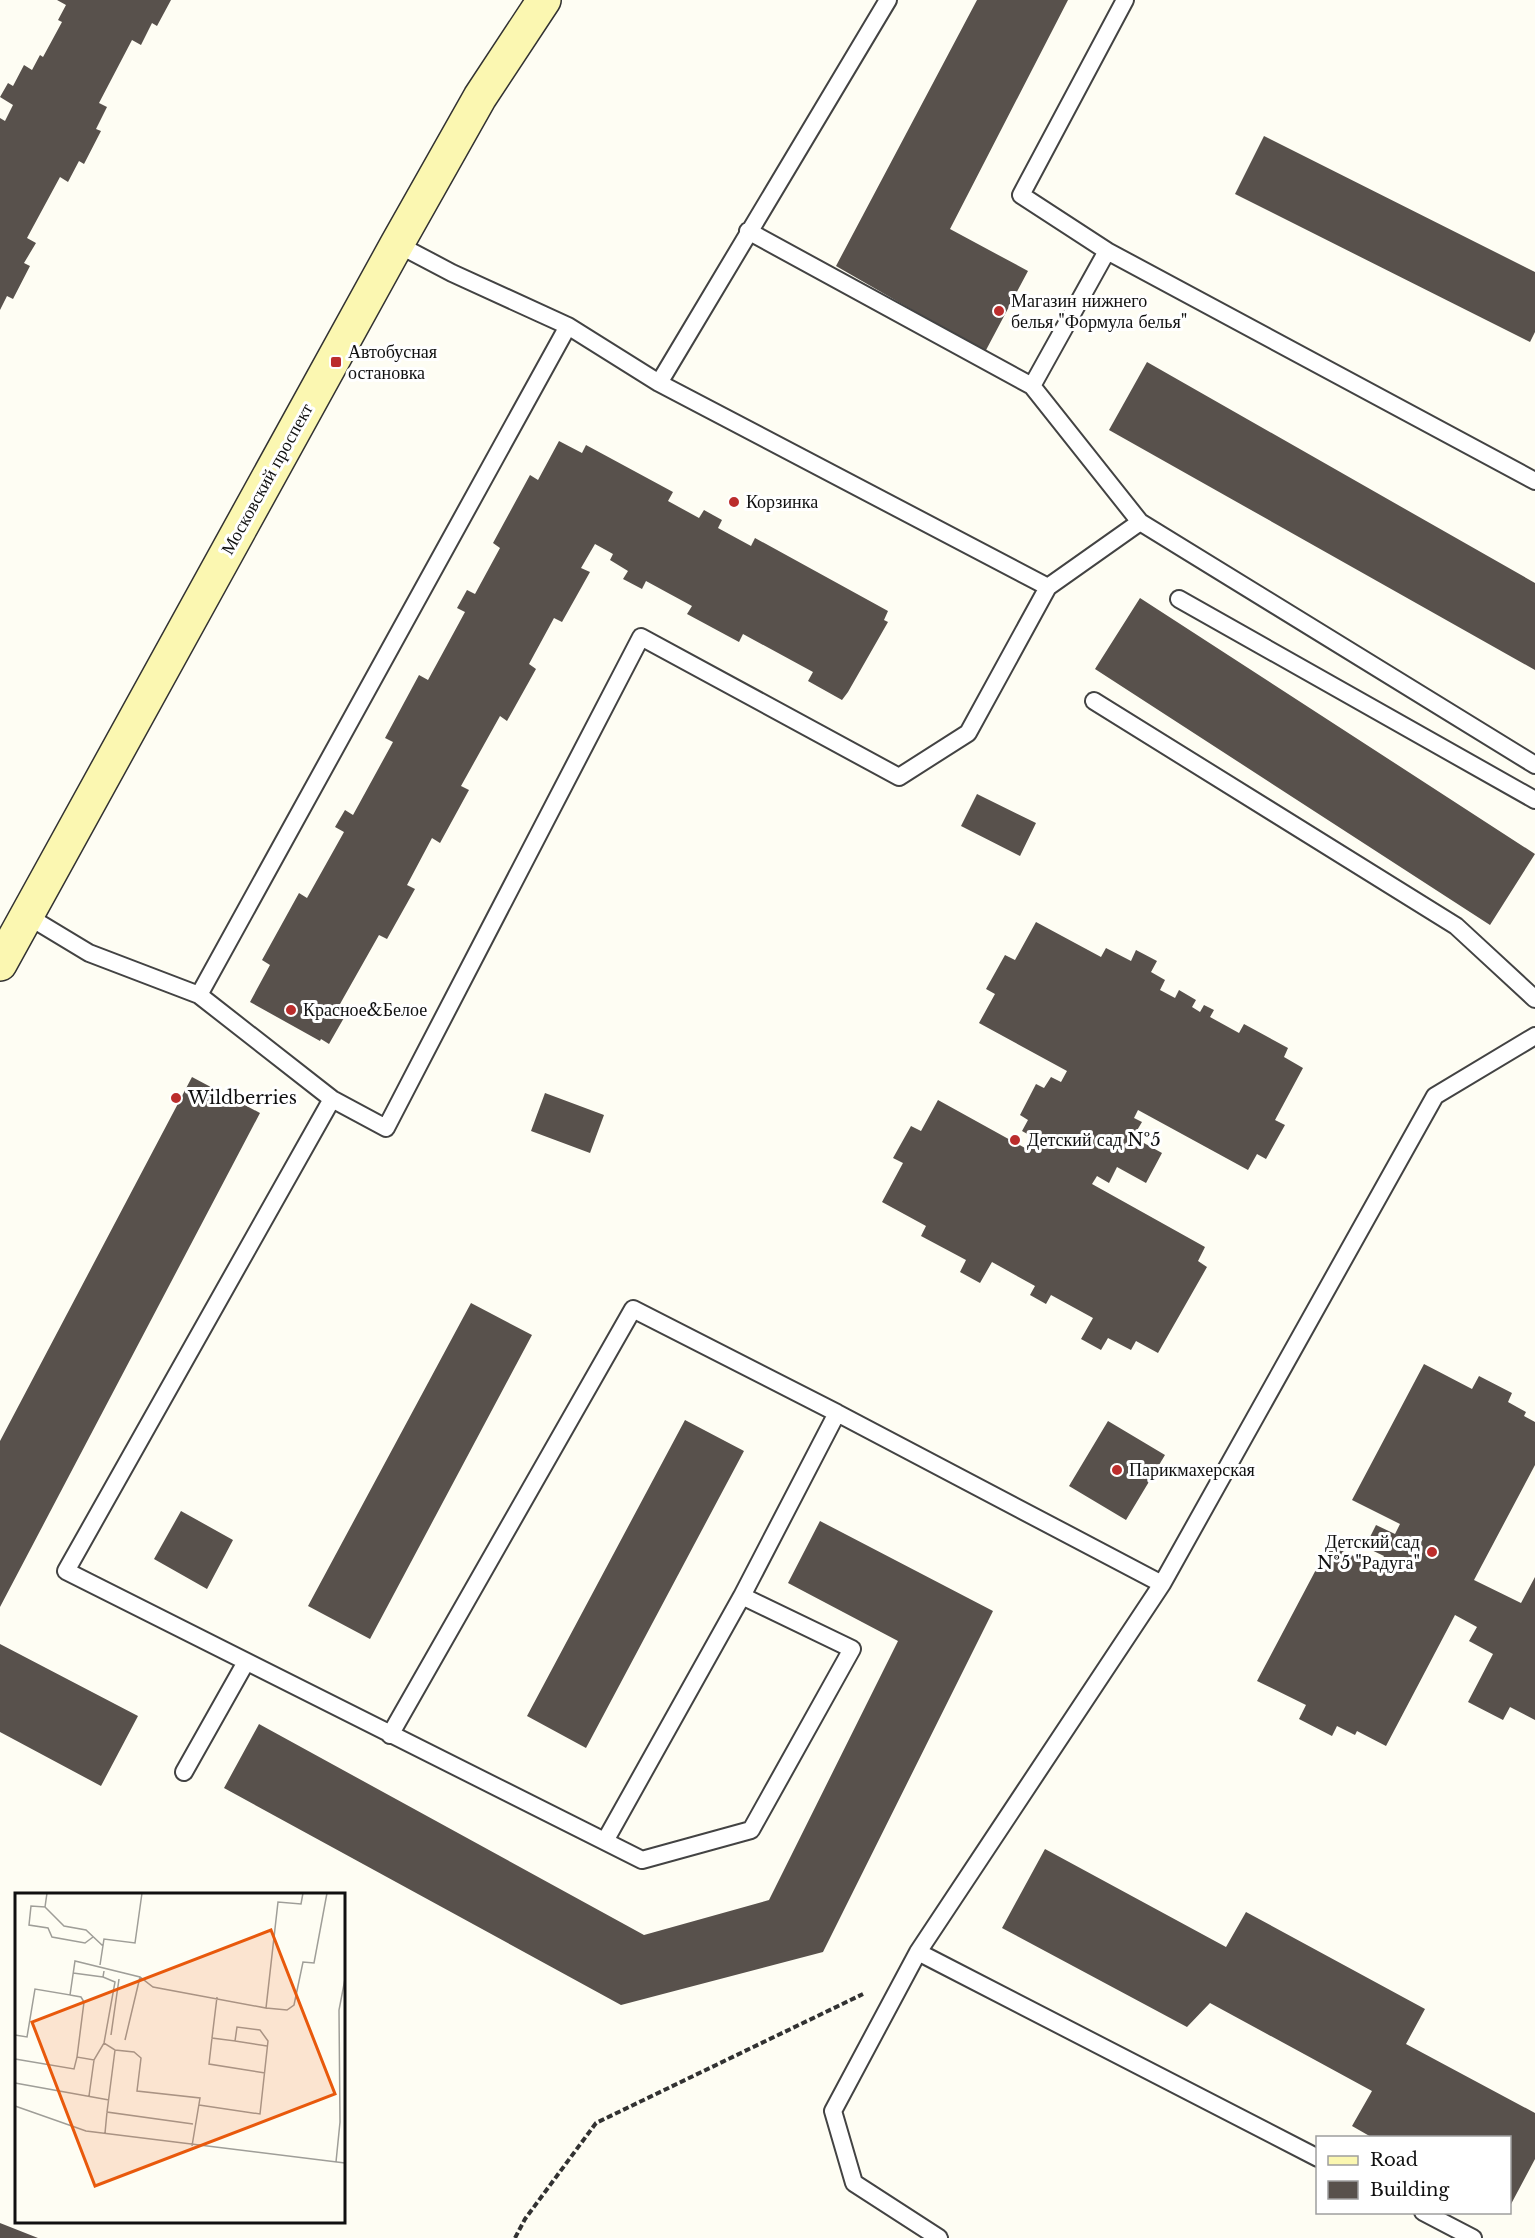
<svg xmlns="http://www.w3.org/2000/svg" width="1535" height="2238" viewBox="0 0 1535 2238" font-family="'Libre Baskerville',serif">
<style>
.building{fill:#58514c}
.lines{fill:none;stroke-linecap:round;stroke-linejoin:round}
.lane-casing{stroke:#434343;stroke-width:20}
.secondary-casing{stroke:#323232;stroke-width:36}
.path{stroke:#323232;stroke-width:4;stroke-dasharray:6 3;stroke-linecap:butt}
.lane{stroke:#fff;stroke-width:16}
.secondary{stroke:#fbf7b1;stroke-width:33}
.poi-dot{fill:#bb2d2c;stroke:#fff;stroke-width:2}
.labels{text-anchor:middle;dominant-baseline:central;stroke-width:6;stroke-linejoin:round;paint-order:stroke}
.poi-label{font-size:18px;fill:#101010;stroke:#fff;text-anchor:start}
.street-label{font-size:18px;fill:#101010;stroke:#fff}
.inset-road{fill:none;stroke:#9f9e98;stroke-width:1.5}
.view{fill:#e8590c;fill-opacity:0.15;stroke:#e8590c;stroke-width:3}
.inset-edge{fill:none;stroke:#101010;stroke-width:3}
</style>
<rect width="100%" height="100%" fill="#fefdf3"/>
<!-- building -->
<path class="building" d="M 57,0 L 171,0 L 157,26 L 152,23 L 141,45 L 132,40 L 99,103 L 107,107 L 96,129 L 101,131 L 84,164 L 79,161 L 68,182 L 60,177 L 27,238 L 36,243 L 24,263 L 30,266 L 13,299 L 7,296 L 0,310 L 0,118 L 5,121 L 13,105 L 0,97 L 8,83 L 13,86 L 24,65 L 32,70 L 40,55 L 43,57 L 62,22 L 58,20 L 66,5 Z
M 977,0 L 1068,0 L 950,229 L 1028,271 L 985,352 L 836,266 Z
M 1264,136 L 1535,272 L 1535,332 L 1530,342 L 1235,194 Z
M 1147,362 L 1535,583 L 1535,670 L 1109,430 Z
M 559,441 L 582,453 L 586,445 L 673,492 L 668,501 L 699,518 L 704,510 L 722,520 L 718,528 L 751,546 L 755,538 L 888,611 L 884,620 L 888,622 L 848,692 L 842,700 L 808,681 L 813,672 L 743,634 L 739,642 L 687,614 L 692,606 L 646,581 L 642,589 L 623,579 L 628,571 L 610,560 L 613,554 L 595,544 L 581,568 L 590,572 L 562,622 L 554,618 L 529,664 L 536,669 L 507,721 L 500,716 L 461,786 L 469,790 L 440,843 L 432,838 L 407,885 L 415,889 L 387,939 L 379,935 L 340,1004 L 349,1009 L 329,1044 L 321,1039 L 320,1041 L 250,1002 L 270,965 L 262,960 L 299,893 L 307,898 L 344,832 L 335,827 L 345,810 L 353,815 L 393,742 L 385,738 L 419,675 L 428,680 L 465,612 L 457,608 L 467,590 L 475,594 L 500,548 L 493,543 L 530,475 L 538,480 Z
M 1140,598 L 1535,854 L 1490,925 L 1095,669 Z
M 977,794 L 1036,823 L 1020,856 L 961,826 Z
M 1036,922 L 1101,957 L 1106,948 L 1131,961 L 1136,950 L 1157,961 L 1151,972 L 1165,980 L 1160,990 L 1175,998 L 1179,990 L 1196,1000 L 1192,1007 L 1200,1012 L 1204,1005 L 1214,1010 L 1210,1017 L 1239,1033 L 1244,1024 L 1288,1048 L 1284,1057 L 1303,1068 L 1275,1120 L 1285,1125 L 1266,1159 L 1257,1154 L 1248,1170 L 1138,1110 L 1134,1118 L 1142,1122 L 1133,1137 L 1162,1153 L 1146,1183 L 1117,1167 L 1109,1183 L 1097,1176 L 1092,1184 L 1205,1247 L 1198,1261 L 1207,1267 L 1158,1353 L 1136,1341 L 1131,1350 L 1108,1338 L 1101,1350 L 1081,1339 L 1093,1318 L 1051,1295 L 1046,1304 L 1030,1295 L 1035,1286 L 992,1262 L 980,1283 L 960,1272 L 966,1260 L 921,1236 L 926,1226 L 882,1202 L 903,1163 L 893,1158 L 911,1126 L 921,1131 L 938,1100 L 1025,1148 L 1031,1136 L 1022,1131 L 1028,1120 L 1020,1115 L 1036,1084 L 1044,1088 L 1051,1077 L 1061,1082 L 1067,1071 L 979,1023 L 995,994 L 986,989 L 1005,955 L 1015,960 Z
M 192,1077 L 260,1113 L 0,1607 L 0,1441 Z
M 545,1093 L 604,1115 L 590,1153 L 531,1131 Z
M 471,1303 L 532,1335 L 370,1639 L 308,1606 Z
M 1424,1364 L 1472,1389 L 1479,1376 L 1512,1393 L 1508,1402 L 1526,1412 L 1524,1416 L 1535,1422 L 1535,1465 L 1474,1580 L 1521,1603 L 1535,1577 L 1535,1720 L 1510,1707 L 1503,1720 L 1468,1702 L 1493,1654 L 1469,1641 L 1477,1627 L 1455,1615 L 1386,1746 L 1357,1731 L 1355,1735 L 1337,1726 L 1332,1736 L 1299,1719 L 1306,1705 L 1257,1681 L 1329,1545 L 1378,1567 L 1384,1556 L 1365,1547 L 1376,1525 L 1395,1534 L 1400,1524 L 1352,1500 Z
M 685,1420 L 744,1451 L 586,1748 L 527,1716 Z
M 1108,1421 L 1165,1455 L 1126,1520 L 1069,1486 Z
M 181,1511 L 233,1540 L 207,1589 L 154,1559 Z
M 820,1521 L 993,1611 L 823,1952 L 621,2005 L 224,1788 L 259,1724 L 644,1935 L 769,1900 L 898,1641 L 788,1583 Z
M 0,1644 L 138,1716 L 101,1786 L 0,1732 Z
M 1045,1849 L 1226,1947 L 1246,1912 L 1425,2009 L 1406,2044 L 1535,2113 L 1535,2159 L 1510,2206 L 1510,2138 L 1373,2138 L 1352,2126 L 1372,2091 L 1210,2003 L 1187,2027 L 1002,1928 Z
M 0,2223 L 38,2238 L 0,2238 Z"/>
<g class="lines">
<defs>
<path id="lane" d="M 748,231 L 1032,386
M 397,244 L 452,273 L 568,326
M 1107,251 L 1535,481
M 659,383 L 888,0
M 1140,522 L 1535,765
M 1179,599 L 1535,800
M 1094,701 L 1456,926 L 1535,999
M 26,915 L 89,953 L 199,995 L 332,1099 L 386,1128 L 641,637 L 899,777 L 968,733 L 1048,587 L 1140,522 L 1032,386 L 1107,251 L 1021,195 L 1125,0
M 199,995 L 568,326 L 659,383 L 1048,587
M 332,1099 L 66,1571 L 642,1860 L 751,1830 L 852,1649 L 742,1596 L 837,1413 L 1162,1584
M 390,1735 L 633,1309 L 837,1413
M 184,1772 L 246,1662
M 605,1841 L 742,1596
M 918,1952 L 833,2111 L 854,2183 L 939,2238
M 1318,2158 L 918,1952 L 1162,1584 L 1435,1096 L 1535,1036
M 1423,2212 L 1473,2238"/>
<path id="secondary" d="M 0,964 L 397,244 L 480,97 L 544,0"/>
</defs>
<!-- lane casing -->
<use href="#lane" class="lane-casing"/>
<!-- secondary casing -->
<use href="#secondary" class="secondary-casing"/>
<!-- path -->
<path class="path" d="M 515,2238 L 525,2219 L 596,2123 L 863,1994"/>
<!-- lane -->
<use href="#lane" class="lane"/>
<!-- secondary -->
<use href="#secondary" class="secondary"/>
</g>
<!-- markers -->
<g class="poi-dot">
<circle cx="999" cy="311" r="6"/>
<rect x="330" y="356" width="12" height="12" rx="3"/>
<circle cx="734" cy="502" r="6"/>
<circle cx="291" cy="1010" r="6"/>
<circle cx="176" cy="1098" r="6"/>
<circle cx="1015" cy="1140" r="6"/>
<circle cx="1117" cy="1470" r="6"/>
<circle cx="1432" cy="1552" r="6"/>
</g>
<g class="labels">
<!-- poi labels -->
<g class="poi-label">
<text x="1011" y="301">Магазин нижнего<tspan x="1011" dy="21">белья "Формула белья"</tspan></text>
<text x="348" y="352">Автобусная<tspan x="348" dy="21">остановка</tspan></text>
<text x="746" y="502">Корзинка</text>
<text x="303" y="1010">Красное&amp;Белое</text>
<text x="188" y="1098">Wildberries</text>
<text x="1027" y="1140">Детский сад №5</text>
<text x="1129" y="1470">Парикмахерская</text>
<text x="1420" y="1542" text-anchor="end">Детский сад<tspan x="1420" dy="21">№5 "Радуга"</tspan></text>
</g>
<!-- street labels -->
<g class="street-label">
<text transform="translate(267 479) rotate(-61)">Московский проспект</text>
</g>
</g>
<!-- overview -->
<g transform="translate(15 1893)">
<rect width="330" height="330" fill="#fefdf3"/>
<path class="inset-road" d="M 32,0 L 30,14 L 16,13 L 14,32 L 33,35 L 37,44 L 70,50 L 78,44M 30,14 L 49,33 L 71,37 L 88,53M 85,72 L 89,46 L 120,50 L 127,0M 89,78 L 88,84 L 100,89 L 89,150M 58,80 L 88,84M 55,102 L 66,104 L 69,109 L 62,164M 251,115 L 272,117 L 279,112 L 288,69 L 299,70 L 312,0M 0,142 L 12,144 L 20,96 L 55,102 L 60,68 L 125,84 L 138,94 L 251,115 L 263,9 L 286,11 L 288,0M 96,142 L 104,86M 197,145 L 194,171 L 250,180M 110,147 L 125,84M 220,148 L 252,153M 100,157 L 92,219 L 178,231M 0,166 L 59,176 L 62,164 L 79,167 L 89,150 L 100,157 L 119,159 L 126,165 L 122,198 L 185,205 L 177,253M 0,190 L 94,207M 74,203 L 79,167M 184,212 L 245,221 L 253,148 L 245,137 L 222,134 L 220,148 L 197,145 L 202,104M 0,213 L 71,238 L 330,270M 90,240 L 92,219M 321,269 L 325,229 L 324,117 L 330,86"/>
<path class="view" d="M 256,37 L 320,201 L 80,293 L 17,129 Z"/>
<rect width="330" height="330" class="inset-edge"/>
</g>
<!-- legend -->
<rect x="1316" y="2136" width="195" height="78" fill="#ffffff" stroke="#9f9f9f" stroke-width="1.5"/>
<rect x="1328" y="2156" width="30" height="9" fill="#fbf7b1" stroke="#9f9f9f" stroke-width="1.5"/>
<text x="1370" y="2166" font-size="18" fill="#101010">Road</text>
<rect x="1328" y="2181" width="30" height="18" fill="#58514c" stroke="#9f9f9f" stroke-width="1.5"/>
<text x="1370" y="2196" font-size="18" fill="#101010">Building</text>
</svg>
